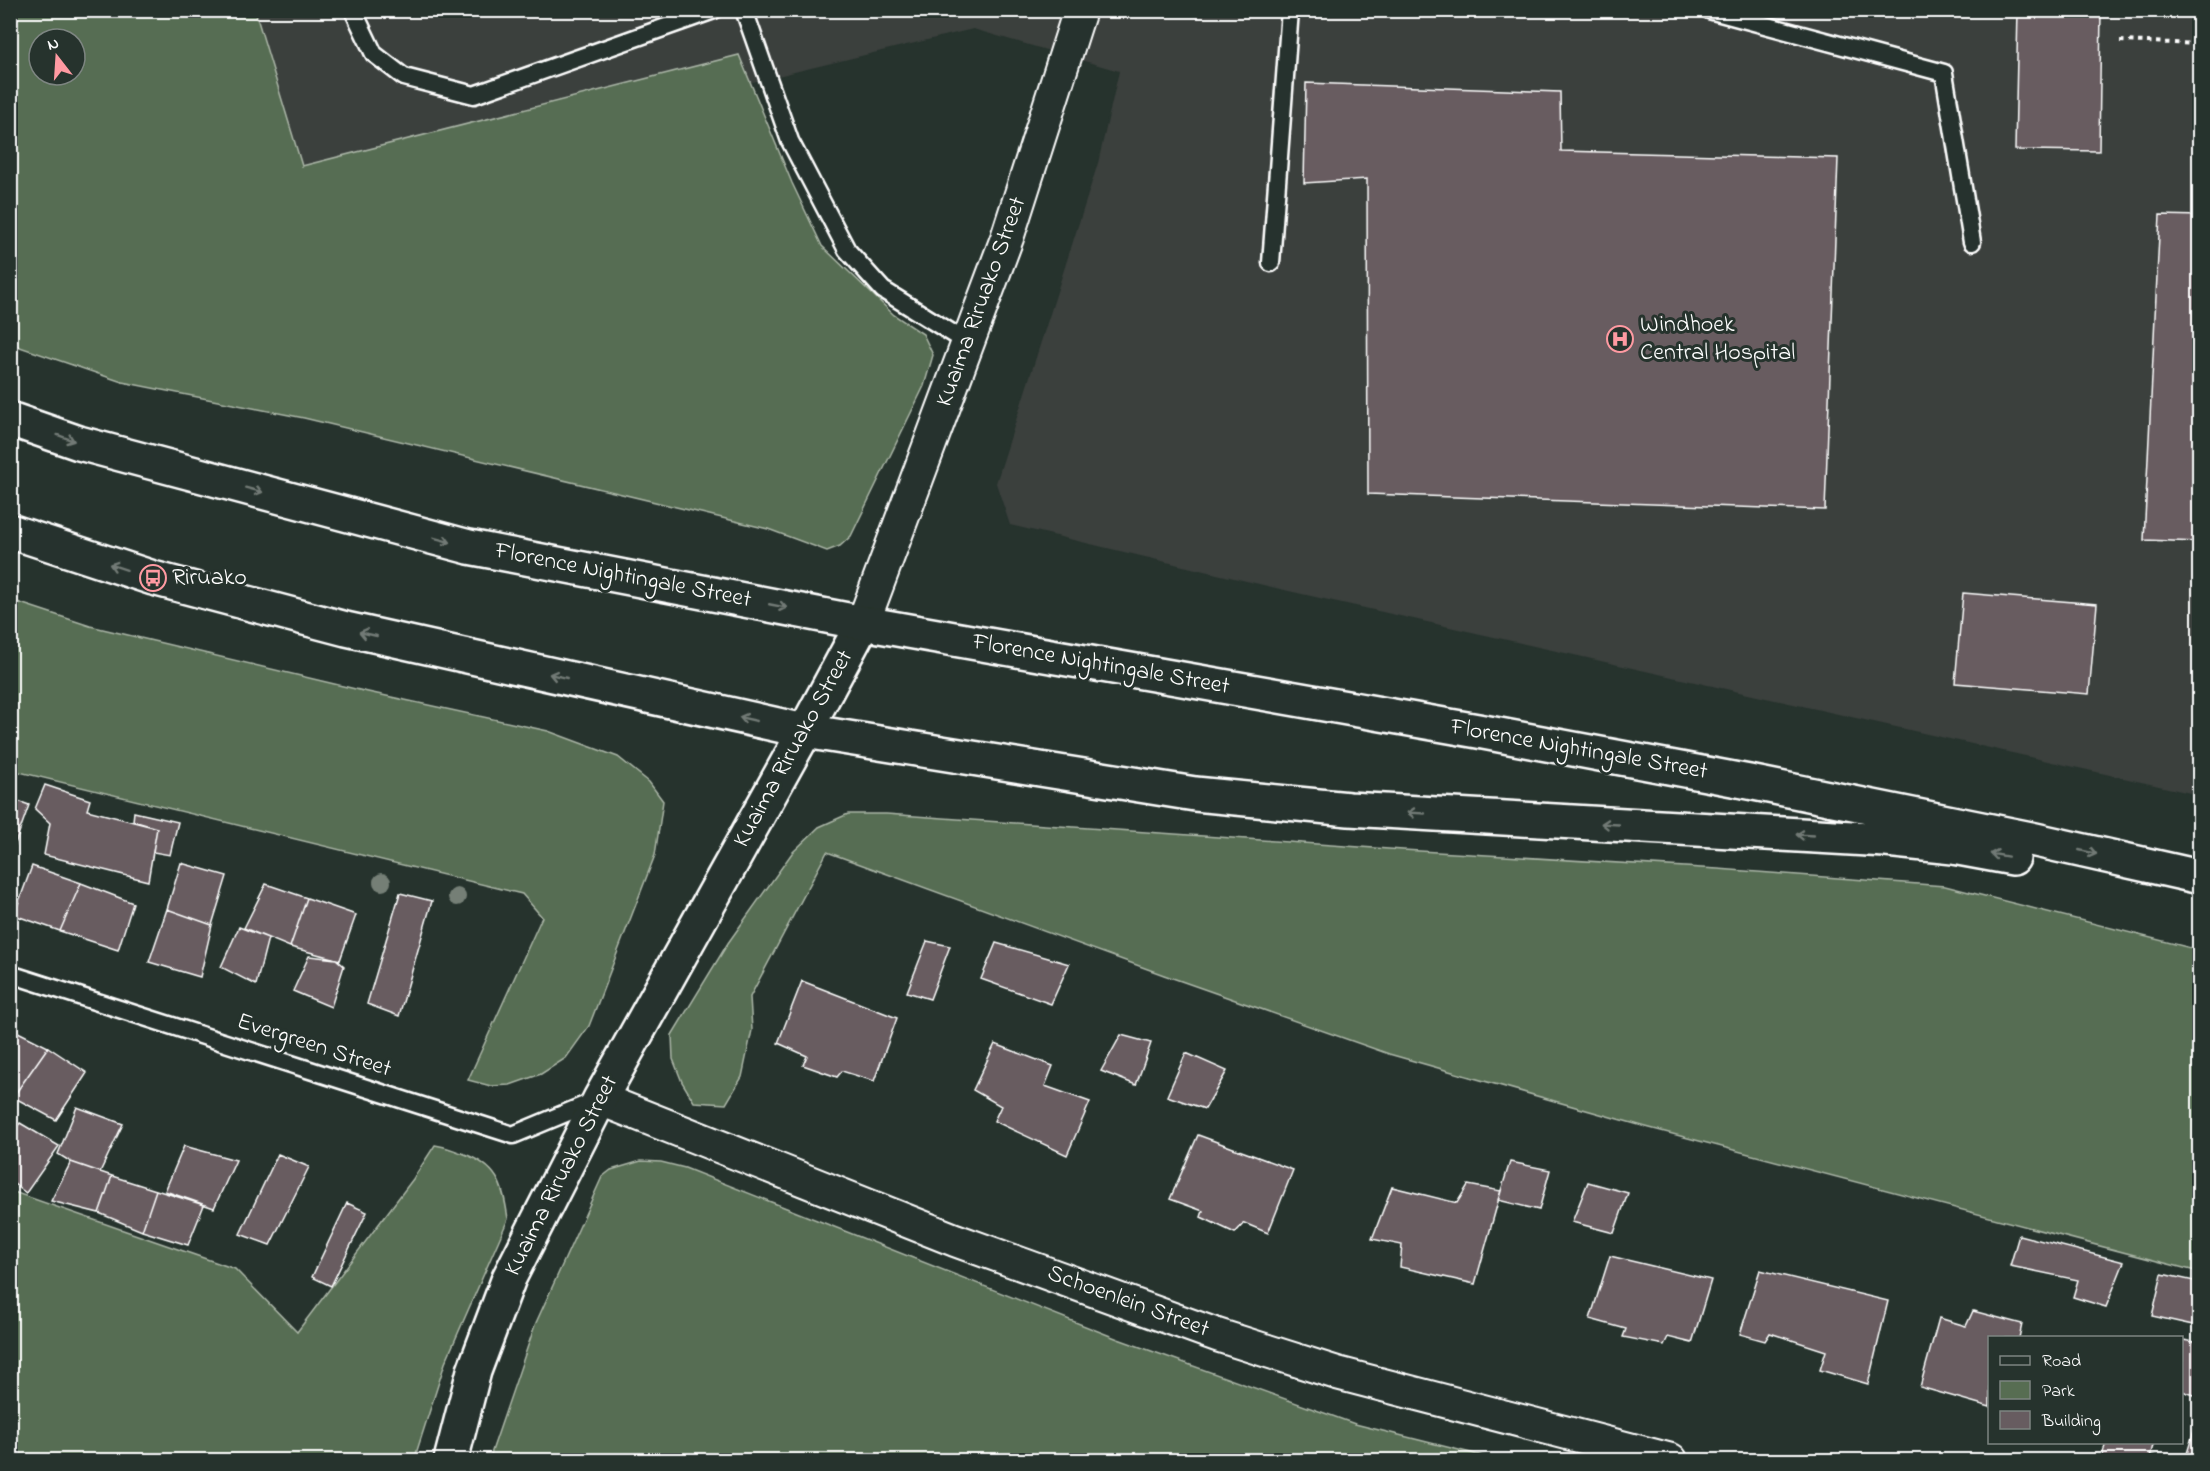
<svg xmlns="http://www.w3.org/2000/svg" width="2210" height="1471" viewBox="0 0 2210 1471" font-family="'Indie Flower',sans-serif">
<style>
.built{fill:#3a3f3c}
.green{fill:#576d52;stroke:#abb6a8;stroke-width:1.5;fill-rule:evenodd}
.building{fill:#675c60;stroke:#fff;stroke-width:1.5}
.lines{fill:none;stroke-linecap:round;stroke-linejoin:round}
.service-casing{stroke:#fff;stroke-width:21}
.minor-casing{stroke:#fff;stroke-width:36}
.tertiary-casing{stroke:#fff;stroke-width:38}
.secondary-casing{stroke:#fff;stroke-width:38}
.path{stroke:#fff;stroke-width:4;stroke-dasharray:4.5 4.5;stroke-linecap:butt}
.service{stroke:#26332d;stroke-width:16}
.minor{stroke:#26332d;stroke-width:32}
.tertiary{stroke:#26332d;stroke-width:33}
.secondary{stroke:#26332d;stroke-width:33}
.tree{fill:#747f76}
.oneway{stroke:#727a76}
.labels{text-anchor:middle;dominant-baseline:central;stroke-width:6;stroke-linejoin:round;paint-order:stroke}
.street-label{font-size:24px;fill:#fff;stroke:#26332d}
.poi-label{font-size:24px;fill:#fff;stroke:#26332d;text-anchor:start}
</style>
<rect width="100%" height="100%" fill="#26332d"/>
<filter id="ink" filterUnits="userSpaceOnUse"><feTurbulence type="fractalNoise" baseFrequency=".0167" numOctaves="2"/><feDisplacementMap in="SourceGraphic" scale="12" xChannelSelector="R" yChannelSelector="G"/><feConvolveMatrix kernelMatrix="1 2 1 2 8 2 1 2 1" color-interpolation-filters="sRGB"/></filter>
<g filter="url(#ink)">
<!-- built -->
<path class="built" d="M 226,11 L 2199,11 L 2199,795 L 1293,592 L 1010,525 L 996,483 L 1098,163 L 1119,71 L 973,29 L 283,195 Z"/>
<!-- green -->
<path class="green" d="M 255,11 L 302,166 L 739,55 L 792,183 L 822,246 L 894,315 L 923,334 L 933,355 L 924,386 L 851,536 L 840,546 L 827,551 L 768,529 L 304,418 L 122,382 L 11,344 L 11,11 ZM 39,39 L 75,39 L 75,75 L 39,75 Z
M 11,600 L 90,626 L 368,692 L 548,731 L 618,757 L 649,782 L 663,801 L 655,855 L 589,1026 L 566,1058 L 541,1074 L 510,1085 L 491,1086 L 468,1080 L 542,917 L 522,894 L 11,770 Z
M 848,814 L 886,814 L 1403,850 L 1718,869 L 1945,886 L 2199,950 L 2199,1272 L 1646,1127 L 1389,1054 L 1164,975 L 827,852 L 750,997 L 752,1030 L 742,1077 L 726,1104 L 694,1102 L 682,1082 L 673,1059 L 672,1035 L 728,943 L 792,853 L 819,827 Z
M 435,1145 C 444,1146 453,1150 462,1153 C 498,1166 503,1184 508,1219 L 445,1363 L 414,1460 L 11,1460 L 11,1191 L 235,1269 L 297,1332 L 413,1179 Z
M 641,1161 L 661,1162 L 685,1168 L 1118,1339 L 1355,1424 L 1499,1460 L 489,1460 L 535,1325 L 602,1177 L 611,1170 Z"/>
<!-- building -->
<path class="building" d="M 2018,10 L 2101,10 L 2099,151 L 2015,150 Z
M 1306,83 L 1560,92 L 1561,151 L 1838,158 L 1825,510 L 1368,494 L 1367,179 L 1304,183 Z
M 2160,215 L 2200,216 L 2200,542 L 2144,540 Z
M 1963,593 L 2097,604 L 2089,694 L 1955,683 Z
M 45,785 L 90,800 L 87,810 L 157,828 L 148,881 L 44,855 L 50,823 L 35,809 Z
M 10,798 L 29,805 L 11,855 L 10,855 Z
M 134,812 L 178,822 L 170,855 L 153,852 L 157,828 L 133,821 Z
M 181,863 L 227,876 L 212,925 L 167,909 Z
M 32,866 L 81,883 L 60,931 L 14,915 Z
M 81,883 L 133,903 L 118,950 L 60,931 Z
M 266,884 L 307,898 L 290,947 L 244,928 Z
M 400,893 L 432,901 L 399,1016 L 367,1004 Z
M 307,898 L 356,915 L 340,960 L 290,947 Z
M 167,909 L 212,925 L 200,977 L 149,962 Z
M 239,927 L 268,938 L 256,985 L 221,967 Z
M 927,941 L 950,946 L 930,999 L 907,992 Z
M 996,943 L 1069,964 L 1051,1004 L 981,979 Z
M 309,956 L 336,959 L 344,966 L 331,1007 L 293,991 Z
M 802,981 L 897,1018 L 874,1081 L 842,1071 L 837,1077 L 803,1065 L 807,1056 L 778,1043 Z
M 10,1028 L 48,1047 L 13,1097 L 10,1095 Z
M 1121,1035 L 1151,1043 L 1136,1085 L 1101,1071 Z
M 995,1044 L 1053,1066 L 1045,1086 L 1090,1102 L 1067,1155 L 994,1121 L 1001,1106 L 973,1090 Z
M 48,1047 L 87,1073 L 56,1120 L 13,1097 Z
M 1186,1053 L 1227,1071 L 1205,1109 L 1167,1096 Z
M 77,1107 L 123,1124 L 100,1172 L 71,1162 L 58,1154 Z
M 20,1123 L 59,1146 L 26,1193 L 10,1181 L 10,1135 Z
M 1198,1135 L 1293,1170 L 1268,1233 L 1244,1223 L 1235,1233 L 1201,1217 L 1203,1211 L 1170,1199 Z
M 184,1146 L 236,1160 L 214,1208 L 165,1191 Z
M 278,1154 L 309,1167 L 270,1245 L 240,1234 Z
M 71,1162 L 112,1176 L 99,1213 L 51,1201 Z
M 1510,1162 L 1550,1170 L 1539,1210 L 1498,1200 Z
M 112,1176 L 156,1190 L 142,1231 L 99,1213 Z
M 1588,1182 L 1628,1193 L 1614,1233 L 1572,1222 Z
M 1468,1185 L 1501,1191 L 1475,1284 L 1400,1267 L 1402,1245 L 1372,1239 L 1392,1187 L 1457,1203 Z
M 156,1190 L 204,1205 L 188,1245 L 142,1231 Z
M 347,1203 L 367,1212 L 331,1286 L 312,1277 Z
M 2019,1235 L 2124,1262 L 2106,1307 L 2073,1297 L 2078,1280 L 2010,1266 Z
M 1610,1256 L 1711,1280 L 1692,1343 L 1668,1337 L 1664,1345 L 1623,1337 L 1626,1329 L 1590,1319 Z
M 1760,1270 L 1888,1301 L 1868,1384 L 1820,1370 L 1826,1351 L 1770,1333 L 1765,1341 L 1740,1334 Z
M 2162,1274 L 2199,1282 L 2193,1325 L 2152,1316 Z
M 1973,1311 L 2022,1324 L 2019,1338 L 1990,1338 L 1990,1407 L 1920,1387 L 1939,1318 L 1966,1326 Z
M 2183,1340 L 2200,1343 L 2200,1397 L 2182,1391 Z
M 2200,1411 L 2200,1460 L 2185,1460 Z
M 2106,1442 L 2154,1442 L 2149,1460 L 2101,1460 Z
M 2151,1455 L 2181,1460 L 2149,1460 Z"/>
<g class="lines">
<defs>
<path id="service" d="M 353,10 L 374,54 L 404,77 L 474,95 L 714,10
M 744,10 L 790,141 L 847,250 L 883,290 L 968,343
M 1709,10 L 1944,73 L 1972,242
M 1271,263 L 1290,10
M 10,974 L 513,1135 L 597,1100"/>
<path id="minor" d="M 863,623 L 1007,238 L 1080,10
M 600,1099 L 955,1240 L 1217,1335 L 1337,1373 L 1671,1460"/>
<path id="tertiary" d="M 451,1460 L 474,1371 L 509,1278 L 600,1099 L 805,731 L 863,623"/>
<path id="secondary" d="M 10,419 L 79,443 L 469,547 L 863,623 L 1478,731 L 1749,782 L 2031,839 L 2200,877
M 10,531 L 153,578 L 346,629 L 805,731 L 1195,794 L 1349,809 L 1886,840 L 1953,847 L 2013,858"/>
</defs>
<!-- service casing -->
<use href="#service" class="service-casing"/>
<!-- minor casing -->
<use href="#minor" class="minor-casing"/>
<!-- tertiary casing -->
<use href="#tertiary" class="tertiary-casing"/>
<!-- secondary casing -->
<use href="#secondary" class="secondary-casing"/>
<!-- path -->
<path class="path" d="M 2120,41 L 2200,44"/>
<!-- service -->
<use href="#service" class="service"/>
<!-- minor -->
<use href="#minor" class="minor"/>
<!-- tertiary -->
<use href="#tertiary" class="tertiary"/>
<!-- secondary -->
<use href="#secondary" class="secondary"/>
</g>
<!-- trees -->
<g class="tree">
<circle cx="382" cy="882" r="9"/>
<circle cx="457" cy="897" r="9"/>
</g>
<!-- one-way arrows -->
<defs><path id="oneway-shaft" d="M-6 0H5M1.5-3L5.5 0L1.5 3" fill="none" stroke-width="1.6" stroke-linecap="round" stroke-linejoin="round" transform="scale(1.5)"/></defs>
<g class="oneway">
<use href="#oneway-shaft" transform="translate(66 438) rotate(20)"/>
<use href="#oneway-shaft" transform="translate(254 490) rotate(15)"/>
<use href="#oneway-shaft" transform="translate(442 540) rotate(15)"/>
<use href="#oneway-shaft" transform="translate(118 567) rotate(-162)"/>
<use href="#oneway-shaft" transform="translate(778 606) rotate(11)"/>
<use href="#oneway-shaft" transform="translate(368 634) rotate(-167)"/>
<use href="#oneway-shaft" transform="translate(558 676) rotate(-167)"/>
<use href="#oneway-shaft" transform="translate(748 719) rotate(-167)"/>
<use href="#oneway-shaft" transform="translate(1416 813) rotate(-177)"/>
<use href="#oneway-shaft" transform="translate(1610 824) rotate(-177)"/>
<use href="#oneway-shaft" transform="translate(1805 835) rotate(-177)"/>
<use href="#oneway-shaft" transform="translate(2088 852) rotate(13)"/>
<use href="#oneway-shaft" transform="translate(1999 855) rotate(-170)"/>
</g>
</g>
<!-- icons -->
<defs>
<symbol id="hospital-ring" viewBox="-11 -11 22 22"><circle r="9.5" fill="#26332d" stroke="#ff9aa2" stroke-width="1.5"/><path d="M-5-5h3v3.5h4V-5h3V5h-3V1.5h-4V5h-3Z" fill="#ff9aa2"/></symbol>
<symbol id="bus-ring" viewBox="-11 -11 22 22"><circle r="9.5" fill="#26332d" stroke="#ff9aa2" stroke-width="1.5"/><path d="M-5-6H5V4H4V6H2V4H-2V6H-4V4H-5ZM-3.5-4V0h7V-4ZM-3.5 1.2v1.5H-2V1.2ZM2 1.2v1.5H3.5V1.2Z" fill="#ff9aa2"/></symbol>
</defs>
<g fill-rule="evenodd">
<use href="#hospital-ring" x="1605" y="324" width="30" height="30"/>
<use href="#bus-ring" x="138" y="563" width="30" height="30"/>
</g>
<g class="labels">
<!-- street labels -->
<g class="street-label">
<text transform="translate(982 302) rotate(-70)">Kuaima Riruako Street</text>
<text transform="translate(623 576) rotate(11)">Florence Nightingale Street</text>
<text transform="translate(1101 665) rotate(10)">Florence Nightingale Street</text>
<text transform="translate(794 749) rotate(-61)">Kuaima Riruako Street</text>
<text transform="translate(1579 750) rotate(10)">Florence Nightingale Street</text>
<text transform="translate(314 1046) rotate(18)">Evergreen Street</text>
<text transform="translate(562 1176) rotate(-63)">Kuaima Riruako Street</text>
<text transform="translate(1128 1302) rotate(20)">Schoenlein Street</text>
</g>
<!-- poi labels -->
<g class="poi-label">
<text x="1640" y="325">Windhoek<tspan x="1640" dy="28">Central Hospital</tspan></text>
<text x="172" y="578">Riruako</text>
</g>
</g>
<!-- margin -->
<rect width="2210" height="1471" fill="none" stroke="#26332d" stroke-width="36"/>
<rect x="18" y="18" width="2174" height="1435" fill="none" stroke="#fff" stroke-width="2" filter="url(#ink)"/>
<!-- legend -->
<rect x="1988" y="1336" width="195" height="108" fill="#26332d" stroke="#7d8581" stroke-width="1.5"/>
<rect x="2000" y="1356" width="30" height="9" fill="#26332d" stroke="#7d8581" stroke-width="1.5"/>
<text x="2042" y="1366" font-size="18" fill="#ffffff">Road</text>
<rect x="2000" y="1381" width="30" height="18" fill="#576d52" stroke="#7d8581" stroke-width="1.5"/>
<text x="2042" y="1396" font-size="18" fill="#ffffff">Park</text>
<rect x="2000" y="1411" width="30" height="18" fill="#675c60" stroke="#7d8581" stroke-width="1.5"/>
<text x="2042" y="1426" font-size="18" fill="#ffffff">Building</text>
<!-- north arrow -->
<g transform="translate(57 57) rotate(343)"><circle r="28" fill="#26332d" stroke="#7d8581" stroke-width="1.5"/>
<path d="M0-4.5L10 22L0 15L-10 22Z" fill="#ff9aa2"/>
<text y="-9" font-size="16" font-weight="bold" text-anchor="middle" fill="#ffffff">N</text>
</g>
</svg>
